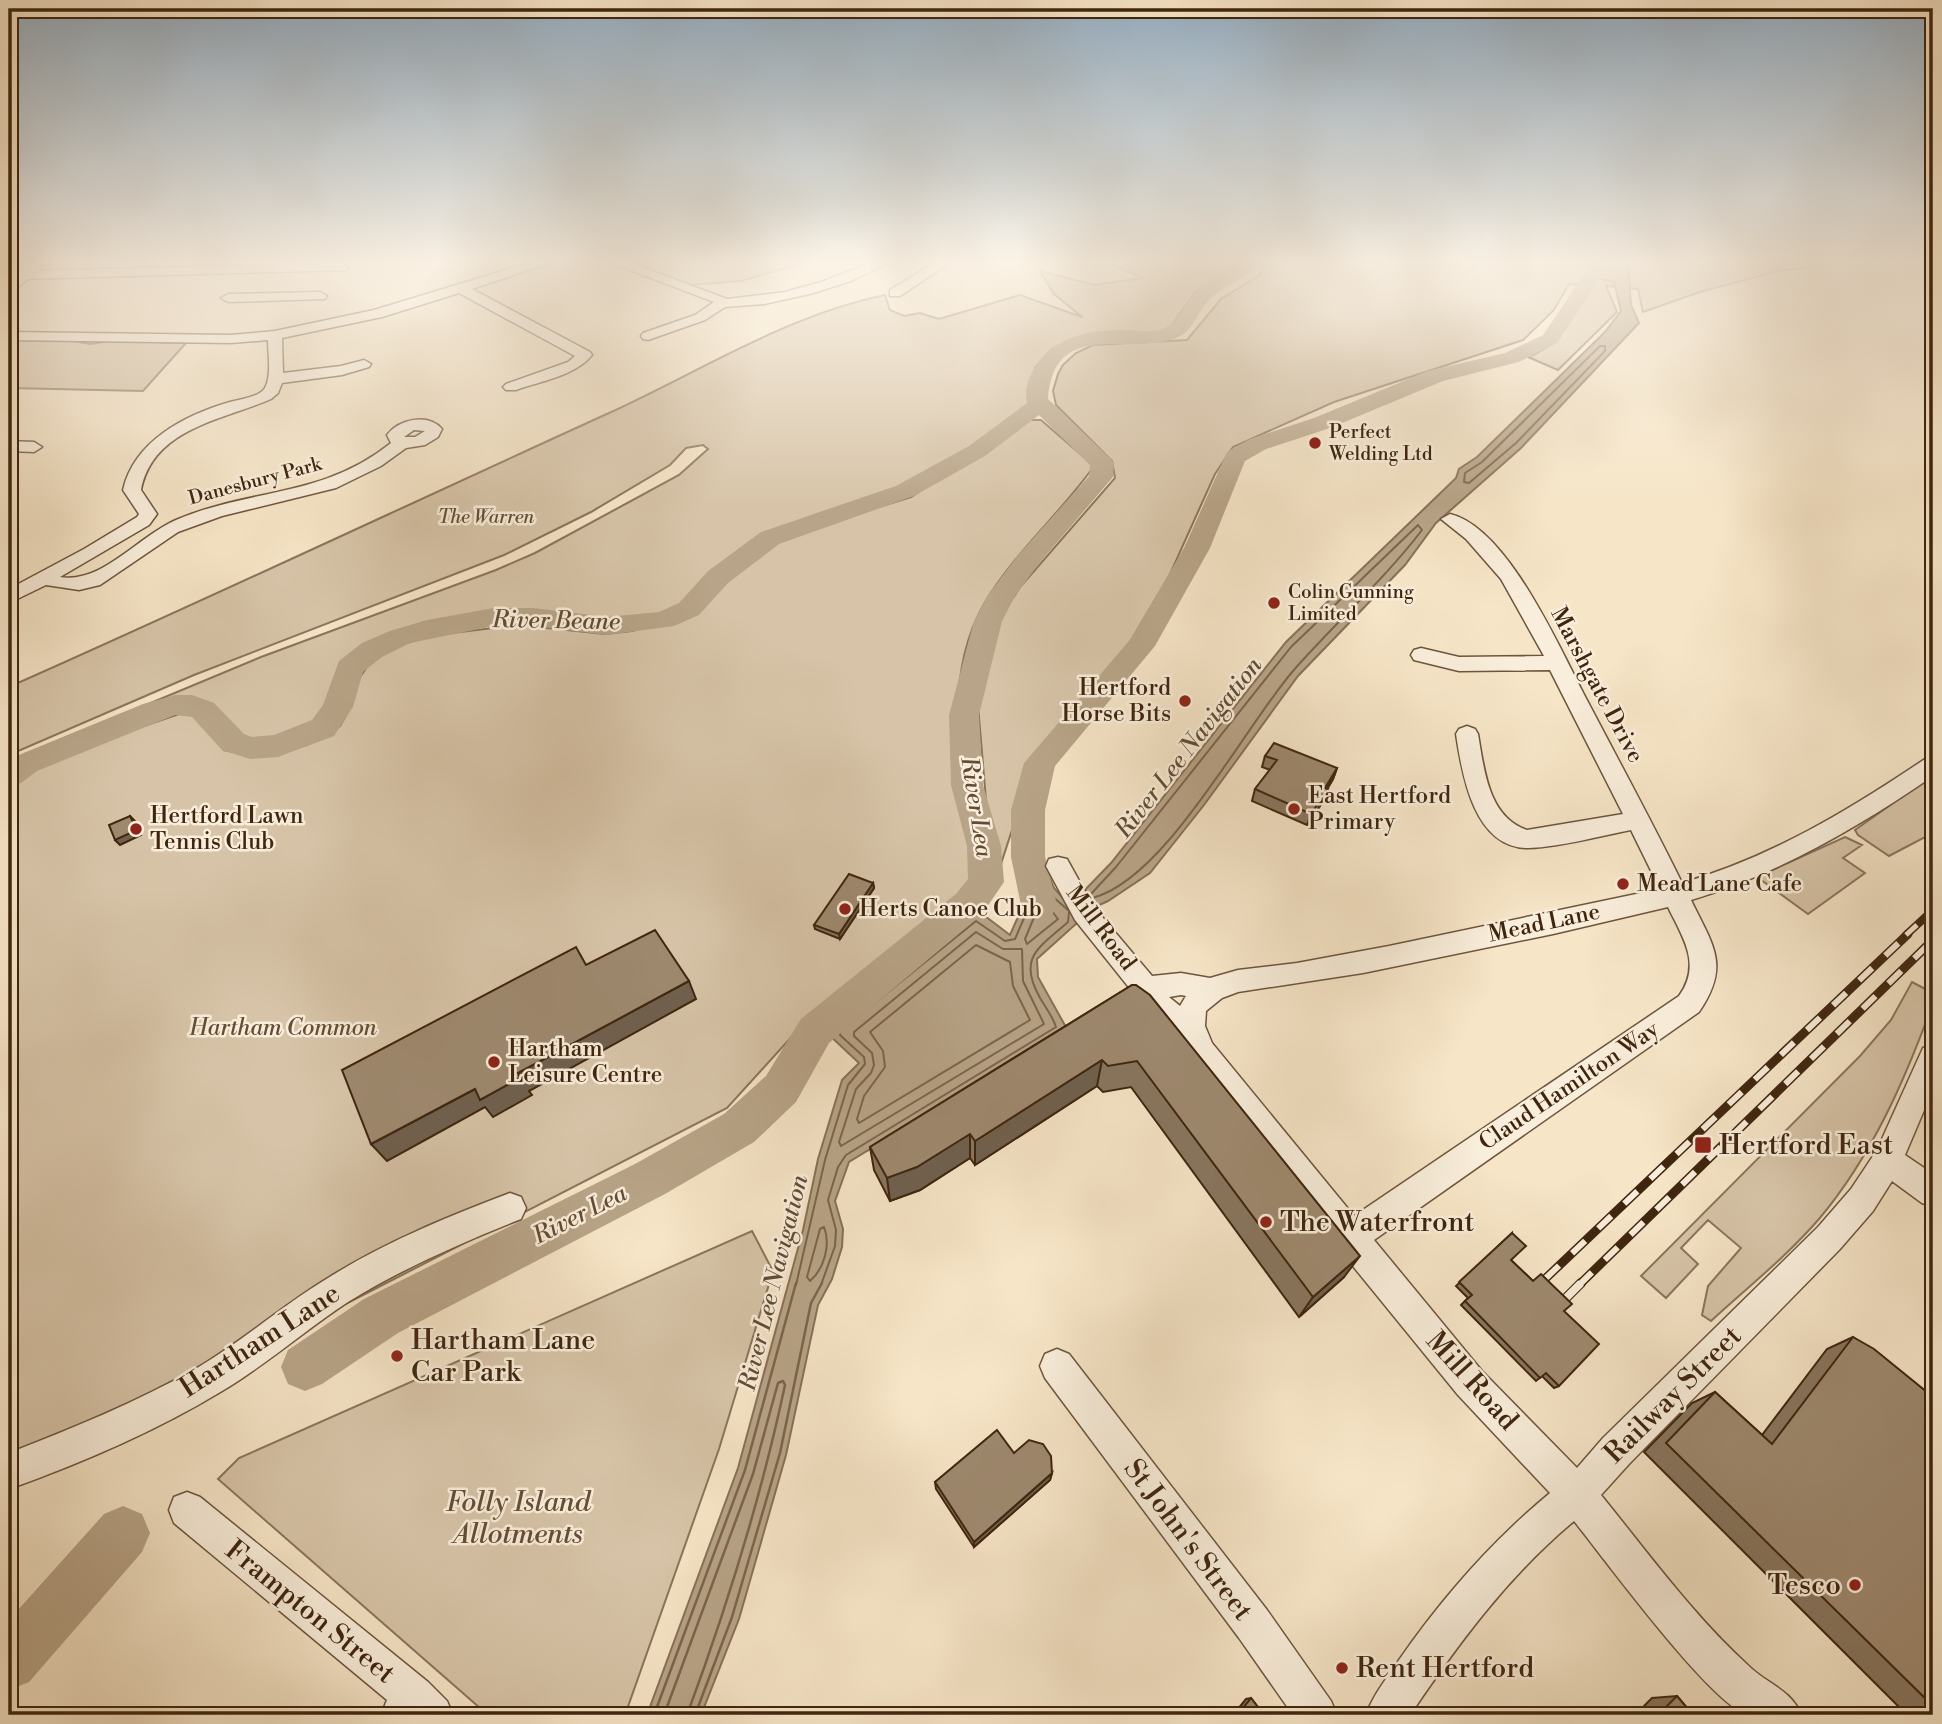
<svg xmlns="http://www.w3.org/2000/svg" width="1942" height="1724" viewBox="0 0 1942 1724" font-family="'Libre Bodoni',serif">
<style>
.green{fill:#d7c4a8;stroke:#8b745c;stroke-width:2}
.water{fill:#b8a488;stroke:#887158;stroke-width:2}
.lines{fill:none;stroke-linecap:round;stroke-linejoin:round}
.shore-far1{stroke:#7c644c;stroke-width:2}
.shore{stroke:#7c644c;stroke-width:2.5}
.river{fill:#b8a488;fill-rule:evenodd}
.minor-casing{stroke:#6d553d;stroke-width:3}
.major-casing{stroke:#3f250f;stroke-width:2}
.minor{fill:#f9eedb;fill-rule:evenodd}
.major{fill:#f6e5c7;fill-rule:evenodd}
.rail-far2-casing{stroke:#3f250f;stroke-width:8}
.rail-far1-casing{stroke:#3f250f;stroke-width:9}
.rail-casing{stroke:#3f250f;stroke-width:10}
.rail-far2{stroke:#f9eedb;stroke-width:5;stroke-dasharray:15;stroke-linecap:butt}
.rail-far1{stroke:#f9eedb;stroke-width:6;stroke-dasharray:18;stroke-linecap:butt}
.rail{stroke:#f9eedb;stroke-width:8;stroke-dasharray:24;stroke-linecap:butt}
.wall{fill:#88765f;stroke:#3f250f;stroke-width:2}
.shaded-wall{fill:#6f604e;stroke:#3f250f;stroke-width:2}
.building{fill:#9e896f;stroke:#3f250f;stroke-width:2}
.poi-dot{fill:#8f2418;stroke:#f9eedb;stroke-width:2.5}
.labels{text-anchor:middle;dominant-baseline:central;stroke-width:5;stroke-linejoin:round;paint-order:stroke}
.far-poi-label{font-size:19px;fill:#3f250f;stroke:#f9eedb;text-anchor:start}
.far-street-label{font-size:19px;fill:#3f250f;stroke:#f9eedb}
.far-park-label{font-size:19px;font-style:italic;fill:#654d35;stroke:#f9eedb}
.street-label{font-size:23px;fill:#3f250f;stroke:#f9eedb}
.poi-label{font-size:23px;fill:#3f250f;stroke:#f9eedb;text-anchor:start}
.park-label{font-size:23px;font-style:italic;fill:#654d35;stroke:#f9eedb}
.water-label{font-size:24px;font-style:italic;fill:#634b33;stroke:#f9eedb}
.near-poi-label{font-size:28px;fill:#3f250f;stroke:#f9eedb;text-anchor:start}
.near-street-label{font-size:28px;fill:#3f250f;stroke:#f9eedb}
.near-park-label{font-size:28px;font-style:italic;fill:#654d35;stroke:#f9eedb}
</style>
<rect width="100%" height="100%" fill="#f6e5c7"/>
<filter id="stains"><feTurbulence type="fractalNoise" baseFrequency=".00286" numOctaves="4"/><feColorMatrix values="0 0 0 0 .2 0 0 0 0 .09 0 0 0 0 .02 0 0 0 .5 -.17"/></filter>
<radialGradient id="worn" r=".72"><stop offset=".6" stop-color="#630" stop-opacity="0"/><stop offset="1" stop-color="#630" stop-opacity=".3"/></radialGradient>
<!-- green -->
<path class="green" d="M 627,262 L 807,262 L 741,281 L 689,285 Z
M 1107,262 L 1236,262 L 1233,268 L 1195,292 L 1172,325 L 1156,334 L 1092,337 L 1052,349 L 1035,368 L 1035,403 L 959,456 L 903,487 L 799,521 L 765,538 L 714,575 L 691,602 L 671,613 L 632,623 L 609,623 L 552,612 L 510,611 L 413,626 L 378,639 L 349,659 L 333,681 L 325,712 L 311,726 L 271,742 L 241,736 C 214,703 200,693 156,705 L 9,768 L 9,762 L 261,657 L 496,570 L 535,553 L 679,475 L 708,449 L 703,445 L 686,448 L 670,465 L 591,512 L 504,555 L 194,675 L 9,755 L 9,687 C 210,598 409,504 609,413 C 701,371 785,316 885,295 L 890,310 L 904,316 L 920,313 L 939,319 L 1020,295 L 1082,317 L 1054,294 L 1040,271 L 1095,285 L 1142,278 Z
M 1264,262 L 1855,262 L 1778,271 L 1700,292 L 1643,312 L 1638,289 L 1606,286 L 1617,312 L 1558,370 L 1528,357 C 1567,342 1567,315 1590,285 L 1569,284 L 1554,310 L 1523,340 L 1334,402 L 1233,447 L 1215,474 L 1162,592 L 1120,661 L 1035,759 L 1000,867 L 987,812 L 978,705 L 997,621 L 1021,586 L 1115,478 L 1112,461 L 1056,405 L 1053,391 L 1058,374 L 1063,365 L 1076,353 L 1093,345 L 1187,340 L 1221,299 L 1260,275 Z
M 9,340 L 73,341 L 90,344 L 110,341 L 186,343 L 143,391 L 9,388 Z
M 1026,420 L 1041,420 L 1094,466 C 1061,513 1013,554 984,604 C 939,682 963,782 974,866 L 967,891 L 815,1011 L 727,1108 L 9,1477 L 9,782 L 31,770 L 106,739 L 185,712 L 197,713 L 224,750 L 249,755 L 275,753 L 307,745 L 322,737 L 340,726 L 349,710 L 352,689 L 369,664 L 396,646 L 435,635 L 519,625 L 605,634 L 632,631 L 691,615 L 737,570 L 769,547 L 805,530 L 911,497 Z
M 1933,775 L 1933,833 L 1889,856 L 1858,835 L 1855,830 Z
M 1845,837 L 1862,845 L 1843,858 L 1865,873 L 1808,914 L 1757,877 Z
M 1912,982 L 1933,993 L 1933,1003 C 1905,1080 1872,1156 1819,1219 C 1787,1256 1747,1288 1711,1321 L 1702,1315 L 1708,1286 L 1741,1248 L 1708,1220 L 1681,1248 L 1698,1264 L 1666,1298 L 1641,1276 L 1860,1056 L 1891,1020 Z
M 752,1231 L 773,1271 L 719,1449 L 625,1715 L 488,1715 L 218,1479 L 239,1458 Z"/>
<!-- water -->
<path class="water" d="M 1593,262 L 1628,262 L 1631,305 L 1639,323 L 1521,448 L 1436,523 L 1405,565 L 1298,676 L 1204,805 L 1150,873 L 1108,901 L 1075,916 L 1077,923 L 1037,959 L 1038,977 L 1067,1029 L 849,1162 L 835,1201 L 843,1229 L 842,1247 L 832,1279 L 818,1305 L 786,1455 L 739,1619 L 701,1715 L 647,1715 L 738,1468 L 803,1230 L 818,1159 L 842,1080 L 859,1063 L 827,1033 L 977,910 L 1010,935 L 1024,903 L 1016,860 L 1040,855 L 1054,888 L 1067,903 L 1081,894 L 1111,863 L 1286,642 L 1456,478 L 1459,469 L 1477,457 L 1605,332 L 1621,311 L 1614,282 L 1592,277 L 1589,268 Z"/>
<g class="lines">
<!-- shore-far1 -->
<path class="shore-far1" d="M 1600,346 L 1605,346 L 1605,351 L 1516,443 L 1469,483 L 1464,482 L 1465,473 L 1482,462 Z
M 1418,525 L 1422,530 C 1383,581 1335,623 1293,671 C 1243,729 1165,880 1092,898 L 1091,894 L 1116,867 L 1291,647 Z
M 1044,901 L 1058,919 L 1027,944 L 1025,939 L 1040,903 Z
M 976,932 L 1003,949 L 1022,949 L 1023,981 L 1044,1024 L 841,1146 L 839,1142 L 856,1089 L 871,1073 L 874,1065 L 872,1053 L 854,1036 L 854,1032 Z
M 976,945 L 1010,962 L 1013,986 L 1030,1020 L 859,1123 L 857,1119 L 864,1096 L 885,1067 L 883,1051 L 870,1032 Z
M 824,1227 C 831,1245 824,1269 810,1281 L 807,1277 L 820,1229 Z
M 796,1285 L 825,1160 L 848,1085 L 865,1064 L 864,1057 L 840,1035 L 840,1031 L 976,921 L 1005,941 L 1015,939 L 1030,904 L 1024,868 L 1026,865 L 1036,865 L 1052,896 L 1068,910
M 821,1285 L 835,1246 L 836,1230 L 828,1200 L 838,1167 L 846,1155 L 1056,1027 C 1053,1017 1046,1008 1040,998 C 1017,957 1039,948 1068,922 L 1069,912"/>
<!-- shore -->
<path class="shore" d="M 654,1715 L 745,1470 L 796,1283
M 664,1715 L 753,1474 L 778,1383 L 783,1381 L 785,1385 C 761,1498 727,1607 687,1715
M 695,1715 L 732,1617 L 780,1453 L 811,1303 L 822,1283"/>
<!-- river -->
<path class="river" d="M 1238,262 L 1256,262 C 1245,281 1226,284 1211,298 C 1197,311 1194,331 1176,338 C 1128,357 1054,317 1048,399 L 1110,458 L 1114,463 L 1113,477 L 1037,566 L 1015,596 L 1002,621 L 979,715 L 983,785 L 1001,846 L 1004,882 L 982,914 L 829,1043 L 796,1102 L 754,1142 L 665,1194 L 398,1333 L 322,1384 L 305,1391 L 288,1384 L 281,1367 L 288,1350 L 364,1299 L 635,1164 L 724,1114 L 766,1076 L 801,1019 L 956,894 L 968,879 L 967,846 L 951,785 L 949,715 L 974,621 L 988,595 L 1019,554 L 1089,476 L 1090,465 L 1039,415 L 985,456 L 914,496 L 779,544 L 728,583 L 699,615 L 674,626 L 607,635 L 533,626 L 494,626 L 410,643 L 382,657 L 363,672 L 353,707 L 334,736 L 278,757 L 250,759 L 222,750 L 192,717 L 175,715 L 37,771 L 21,783 L 9,787 L 9,759 L 143,704 L 175,695 L 192,695 L 214,703 L 244,734 L 252,737 L 274,735 L 312,720 L 323,705 L 339,661 L 362,643 L 390,631 L 427,620 L 494,608 L 533,608 L 607,617 L 659,612 L 679,603 L 708,571 L 761,532 L 896,486 L 969,446 L 1027,403 C 1024,389 1029,374 1038,363 C 1056,336 1094,329 1125,330 C 1137,330 1151,333 1163,329 C 1180,322 1185,301 1198,289 C 1210,278 1227,275 1238,262 Z
M 1592,271 L 1601,277 L 1557,343 L 1519,362 L 1443,381 L 1330,428 L 1266,449 L 1245,461 L 1210,548 L 1155,646 L 1055,766 L 1045,810 L 1045,857 L 1057,905 L 1052,915 L 1039,919 L 1026,915 L 1021,905 L 1011,857 L 1011,810 L 1024,763 L 1129,641 L 1184,548 L 1227,452 L 1250,439 L 1314,418 L 1428,371 L 1505,353 L 1543,335 L 1585,273 Z
M 123,1506 L 142,1514 L 150,1533 L 142,1552 L 29,1682 L 9,1690 L 9,1620 L 104,1514 Z"/>
<defs>
<path id="minor" d="M 532,262 L 552,262 L 472,289 L 590,352 L 592,355 C 575,376 541,381 516,390 L 506,390 L 503,387 L 506,384 L 568,362 L 575,356 L 459,293 L 382,317 L 282,338 L 283,373 L 341,366 L 364,360 L 371,364 L 369,367 L 342,375 L 282,383 L 278,393 L 271,399 C 223,420 153,428 141,490 L 157,514 L 149,525 L 60,577 C 102,584 137,537 176,520 C 250,488 323,498 391,443 L 387,435 C 399,419 428,413 442,429 L 438,437 L 425,445 L 406,448 L 381,466 L 336,488 L 222,516 L 178,532 L 100,585 L 79,590 L 46,585 L 9,603 L 9,589 L 84,549 L 137,517 L 139,514 L 123,490 C 134,441 185,415 230,402 C 241,399 259,397 265,388 C 272,375 268,354 268,340 L 231,343 L 9,340 L 9,332 L 231,335 L 275,331 L 374,310 ZM 414,430 L 425,431 L 415,437 L 404,437 Z
M 609,262 L 628,262 L 727,299 L 785,292 L 821,282 L 874,262 L 891,262 L 851,281 L 810,294 L 764,304 L 725,307 L 705,320 L 648,340 L 643,339 L 641,336 L 643,333 L 695,315 L 714,302 Z
M 929,262 L 942,262 L 945,266 L 900,296 L 890,296 L 890,290 L 931,265 Z
M 341,263 L 348,267 L 346,270 L 24,279 L 17,275 L 24,271 Z
M 320,292 L 327,296 L 325,299 L 228,302 L 221,298 L 228,294 Z
M 9,441 L 34,442 L 42,447 L 34,452 L 9,451 Z
M 1450,514 C 1509,528 1562,654 1589,704 C 1621,765 1652,822 1682,883 C 1771,857 1848,811 1925,759 L 1933,757 L 1933,776 C 1857,828 1780,873 1691,900 C 1713,946 1731,965 1699,1012 L 1374,1240 L 1482,1371 L 1577,1468 L 1603,1438 L 1818,1227 L 1851,1189 L 1877,1150 L 1923,1048 L 1933,1045 L 1933,1089 L 1905,1155 L 1933,1174 L 1933,1207 L 1922,1203 L 1892,1181 L 1873,1211 L 1840,1249 L 1629,1464 L 1601,1495 C 1649,1554 1695,1618 1752,1669 C 1770,1685 1792,1691 1801,1715 C 1786,1715 1763,1719 1748,1715 C 1711,1705 1604,1558 1574,1521 C 1508,1576 1458,1644 1410,1715 L 1366,1715 C 1373,1695 1387,1678 1399,1660 C 1442,1598 1492,1541 1550,1493 L 1458,1395 L 1339,1249 L 1192,1061 L 1179,1032 L 1155,1020 L 1075,920 L 1046,866 L 1049,859 L 1058,857 L 1067,859 L 1093,906 L 1152,976 L 1181,973 L 1210,978 L 1238,970 L 1297,963 L 1389,946 L 1660,889 L 1631,830 C 1599,836 1561,847 1529,848 C 1474,849 1462,774 1456,734 L 1459,729 L 1467,726 L 1475,729 L 1478,734 C 1484,769 1488,817 1527,830 L 1623,814 L 1550,670 L 1459,671 L 1414,660 L 1411,655 L 1414,650 L 1421,648 L 1459,657 L 1544,656 L 1501,579 L 1466,539 L 1441,519 ZM 1668,907 C 1683,938 1702,964 1679,996 L 1354,1216 L 1212,1043 L 1205,1026 L 1206,1011 L 1222,998 L 1238,992 L 1363,973 L 1553,934 ZM 1181,995 L 1186,996 L 1180,1006 L 1169,997 Z
M 510,1193 L 521,1197 L 526,1208 L 521,1219 C 461,1243 403,1268 348,1302 C 305,1330 266,1365 222,1391 C 156,1431 82,1463 9,1489 L 9,1453 C 73,1428 137,1402 197,1368 C 243,1341 283,1305 328,1278 C 385,1242 447,1217 510,1193 Z
M 1057,1349 L 1069,1354 L 1267,1610 L 1331,1701 L 1337,1715 L 1293,1715 L 1239,1638 L 1045,1378 L 1040,1366 L 1045,1354 Z
M 187,1492 L 200,1497 L 428,1682 L 447,1701 L 453,1715 L 381,1715 L 387,1700 L 174,1523 L 169,1510 L 174,1497 Z"/>
<path id="major" d="M 29,262 L 48,262 L 15,290 L 9,291 L 9,278 Z"/>
</defs>
<!-- minor casing -->
<use href="#minor" class="minor-casing"/>
<!-- major casing -->
<use href="#major" class="major-casing"/>
<!-- minor -->
<use href="#minor" class="minor"/>
<!-- major -->
<use href="#major" class="major"/>
<defs>
<path id="rail-far2" d="M 1906,935 L 1933,910"/>
<path id="rail-far1" d="M 1546,1278 L 1908,934
M 1579,1285 L 1933,940"/>
<path id="rail" d="M 1566,1298 L 1581,1283"/>
</defs>
<!-- rail-far2 casing -->
<use href="#rail-far2" class="rail-far2-casing"/>
<!-- rail-far1 casing -->
<use href="#rail-far1" class="rail-far1-casing"/>
<!-- rail casing -->
<use href="#rail" class="rail-casing"/>
<!-- rail-far2 -->
<use href="#rail-far2" class="rail-far2"/>
<!-- rail-far1 -->
<use href="#rail-far1" class="rail-far1"/>
<!-- rail -->
<use href="#rail" class="rail"/>
</g>
<!-- wall -->
<path class="wall" d="M 1265,756 L 1337,768 L 1333,779 L 1327,789 L 1324,800 L 1307,825 L 1252,801 L 1255,789 L 1270,770 L 1262,767 Z
M 873,883 L 874,888 L 840,939 L 815,929 L 814,925 Z
M 1132,985 L 1344,1277 L 1299,1317 L 1131,1087 L 1103,1092 L 1097,1086 L 975,1165 L 970,1158 L 920,1190 L 890,1201 L 874,1170 L 870,1147 Z
M 1512,1233 L 1511,1260 L 1564,1311 L 1559,1386 L 1554,1388 L 1542,1376 L 1536,1381 L 1461,1305 L 1468,1298 L 1456,1286 Z
M 1853,1337 L 1933,1397 L 1933,1715 L 1907,1715 L 1644,1452 L 1692,1403 L 1715,1392 L 1762,1435 L 1827,1349 Z
M 1014,1453 L 1052,1473 L 1050,1480 L 974,1547 L 936,1489 L 935,1482 Z
M 1677,1696 L 1693,1715 L 1635,1715 L 1652,1698 Z
M 1251,1698 L 1264,1715 L 1233,1715 L 1246,1699 Z"/>
<!-- shaded-wall -->
<path class="shaded-wall" d="M 1337,768 L 1333,779 L 1325,793 L 1328,789 L 1324,800 L 1307,825 L 1311,814 Z
M 130,816 L 135,821 L 141,835 L 120,845 L 115,840 Z
M 873,883 L 874,888 L 840,939 L 839,934 Z
M 689,981 L 696,999 L 529,1091 L 532,1095 L 493,1117 L 485,1107 L 387,1161 L 371,1144 L 475,1089 L 518,1073 Z
M 1102,1060 L 1097,1086 L 975,1165 L 975,1141 Z
M 970,1134 L 970,1158 L 920,1190 L 890,1201 L 887,1178 Z
M 1360,1256 L 1344,1277 L 1299,1317 L 1313,1297 Z
M 1052,1473 L 1050,1480 L 974,1547 L 974,1542 Z"/>
<!-- building -->
<path class="building" d="M 1274,743 L 1337,768 L 1325,788 L 1328,789 L 1311,814 L 1255,789 L 1277,760 L 1265,756 Z
M 130,816 L 137,830 L 115,840 L 109,825 Z
M 849,874 L 873,883 L 839,934 L 814,925 Z
M 655,930 L 689,981 L 518,1073 L 520,1078 L 480,1100 L 475,1089 L 371,1144 L 342,1070 L 576,947 L 586,965 Z
M 1132,985 L 1136,985 L 1150,995 L 1360,1256 L 1313,1297 L 1137,1061 L 1108,1066 L 1102,1060 L 975,1141 L 970,1134 L 917,1167 L 887,1178 L 870,1147 Z
M 1512,1233 L 1526,1246 L 1511,1260 L 1533,1281 L 1541,1274 L 1572,1304 L 1564,1311 L 1599,1344 L 1559,1386 L 1546,1373 L 1540,1378 L 1465,1301 L 1472,1295 L 1459,1282 Z
M 1853,1337 L 1874,1349 L 1933,1397 L 1933,1706 L 1666,1443 L 1715,1392 L 1772,1444 Z
M 997,1430 L 1014,1453 L 1029,1440 L 1043,1444 L 1051,1456 L 1052,1473 L 974,1542 L 935,1482 Z
M 1677,1696 L 1693,1715 L 1658,1715 Z
M 1251,1698 L 1264,1715 L 1237,1715 Z"/>
<!-- sky -->
<linearGradient id="sky" x2="0" y2="1"><stop stop-color="#95aec2"/><stop offset="0.52" stop-color="#fbf3e6"/><stop offset="1" stop-color="#fbf3e6" stop-opacity="0"/></linearGradient>
<rect width="1942" height="503" fill="url(#sky)"/>
<!-- markers -->
<g class="poi-dot">
<circle cx="1315" cy="443" r="7"/>
<circle cx="1274" cy="603" r="7"/>
<circle cx="1185" cy="701" r="7"/>
<circle cx="1294" cy="809" r="7"/>
<circle cx="136" cy="829" r="7"/>
<circle cx="1623" cy="884" r="7"/>
<circle cx="845" cy="909" r="7"/>
<circle cx="494" cy="1062" r="7"/>
<rect x="1694" y="1136" width="18" height="18" rx="3.5"/>
<circle cx="1266" cy="1222" r="7"/>
<circle cx="397" cy="1356" r="7"/>
<circle cx="1855" cy="1585" r="7"/>
<circle cx="1342" cy="1668" r="7"/>
</g>
<g class="labels">
<!-- far-poi labels -->
<g class="far-poi-label">
<text x="1329" y="432">Perfect<tspan x="1329" dy="22">Welding Ltd</tspan></text>
<text x="1288" y="592">Colin Gunning<tspan x="1288" dy="22">Limited</tspan></text>
</g>
<!-- far-street labels -->
<g class="far-street-label">
<text transform="translate(255 481) rotate(-15)">Danesbury Park</text>
</g>
<!-- far-park labels -->
<g class="far-park-label">
<text x="486" y="517">The Warren</text>
</g>
<!-- street labels -->
<g class="street-label">
<text transform="translate(1597 685) rotate(62)">Marshgate Drive</text>
<text transform="translate(1544 923) rotate(-12)">Mead Lane</text>
<text transform="translate(1101 928) rotate(53)">Mill Road</text>
<text transform="translate(1569 1086) rotate(-34)">Claud Hamilton Way</text>
</g>
<!-- poi labels -->
<g class="poi-label">
<text x="1171" y="688" text-anchor="end">Hertford<tspan x="1171" dy="26">Horse Bits</tspan></text>
<text x="1308" y="796">East Hertford<tspan x="1308" dy="26">Primary</tspan></text>
<text x="150" y="816">Hertford Lawn<tspan x="150" dy="26">Tennis Club</tspan></text>
<text x="1637" y="884">Mead Lane Cafe</text>
<text x="859" y="909">Herts Canoe Club</text>
<text x="508" y="1049">Hartham<tspan x="508" dy="26">Leisure Centre</tspan></text>
</g>
<!-- park labels -->
<g class="park-label">
<text x="283" y="1028">Hartham Common</text>
</g>
<!-- water labels -->
<g class="water-label">
<text transform="translate(556 621) rotate(1)">River Beane</text>
<text transform="translate(1189 748) rotate(-52)">River Lee Navigation</text>
<text transform="translate(976 807) rotate(81)">River Lea</text>
<text transform="translate(580 1215) rotate(-27)">River Lea</text>
<text transform="translate(774 1283) rotate(-76)">River Lee Navigation</text>
</g>
<!-- near-poi labels -->
<g class="near-poi-label">
<text x="1719" y="1145">Hertford East</text>
<text x="1280" y="1222">The Waterfront</text>
<text x="411" y="1340">Hartham Lane<tspan x="411" dy="32">Car Park</tspan></text>
<text x="1841" y="1585" text-anchor="end">Tesco</text>
<text x="1356" y="1668">Rent Hertford</text>
</g>
<!-- near-street labels -->
<g class="near-street-label">
<text transform="translate(260 1341) rotate(-33)">Hartham Lane</text>
<text transform="translate(1472 1381) rotate(48)">Mill Road</text>
<text transform="translate(1673 1395) rotate(-45)">Railway Street</text>
<text transform="translate(1188 1540) rotate(53)">St John's Street</text>
<text transform="translate(310 1612) rotate(39)">Frampton Street</text>
</g>
<!-- near-park labels -->
<g class="near-park-label">
<text x="518" y="1502">Folly Island<tspan x="518" dy="32">Allotments</tspan></text>
</g>
</g>
<!-- margin -->
<rect width="1942" height="1724" fill="none" stroke="#f6e5c7" stroke-width="35"/>
<rect x="10" y="10" width="1921" height="1703" fill="none" stroke="#3f250f" stroke-width="3.5"/>
<rect x="18" y="18" width="1907" height="1689" fill="none" stroke="#3f250f" stroke-width="2"/>
<rect width="100%" height="100%" filter="url(#stains)"/>
<rect width="100%" height="100%" fill="url(#worn)"/>
</svg>
